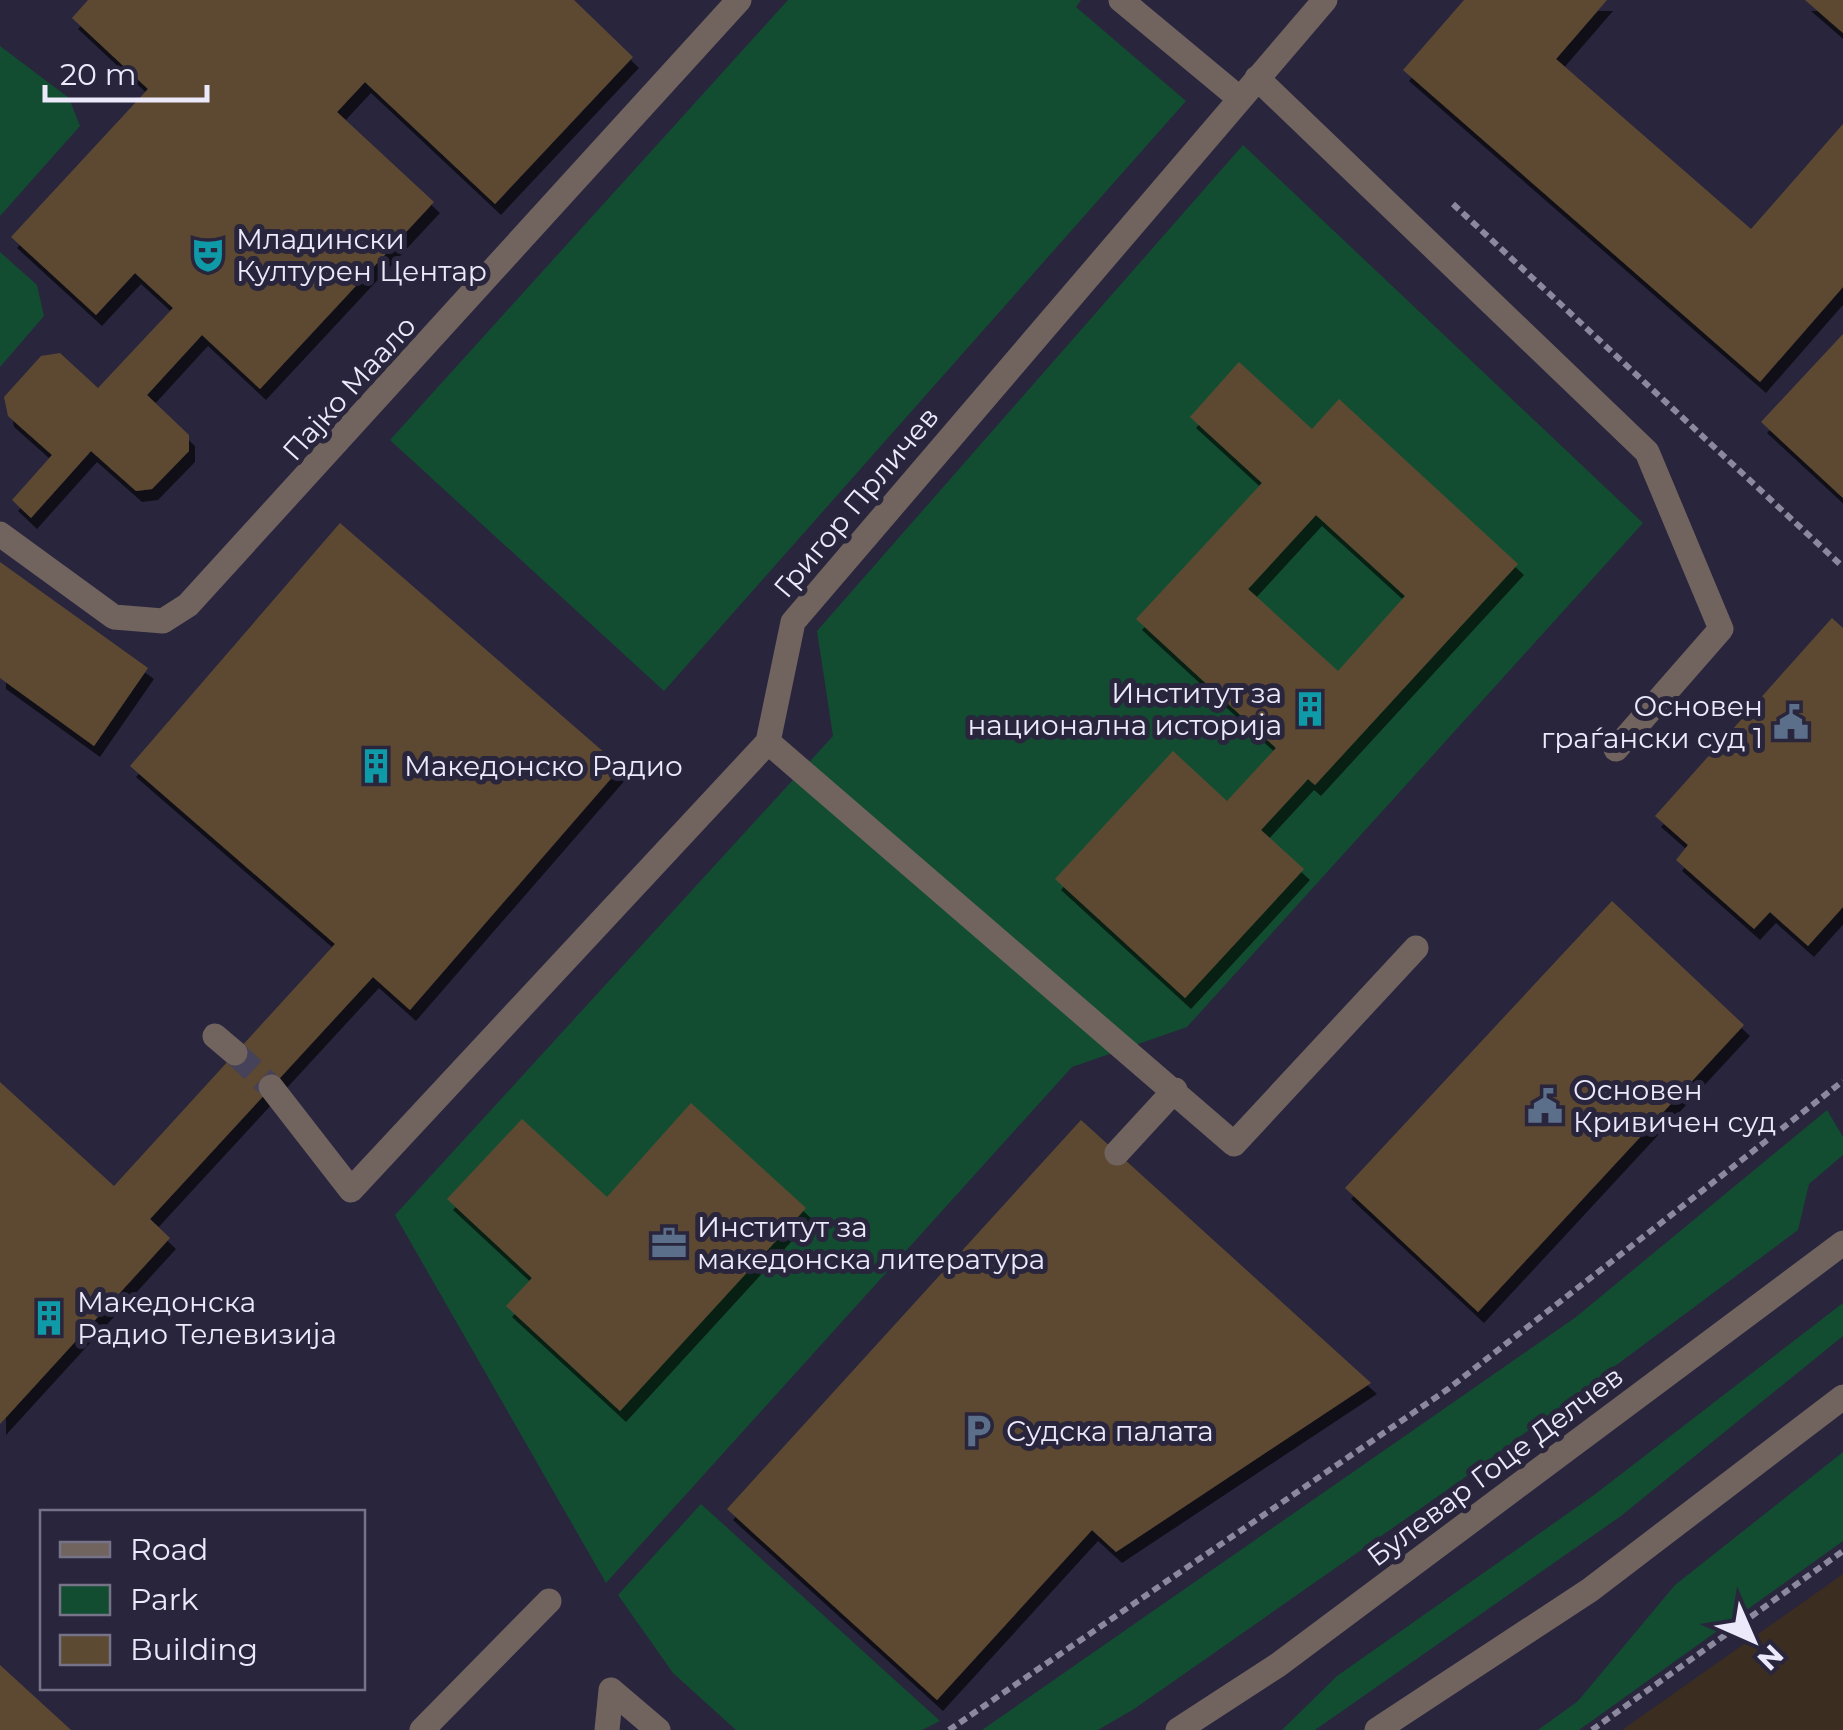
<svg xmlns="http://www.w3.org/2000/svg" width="1843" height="1730" viewBox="0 0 1843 1730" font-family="Montserrat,sans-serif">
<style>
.education{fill:#3b2d20}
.green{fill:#134d31}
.building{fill:#5d4a32;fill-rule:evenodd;filter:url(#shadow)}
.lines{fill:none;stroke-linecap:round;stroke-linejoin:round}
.minor-tunnel{stroke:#454259;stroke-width:25;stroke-dasharray:25 12;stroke-linecap:butt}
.path{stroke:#8c899e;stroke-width:6;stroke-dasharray:8 5;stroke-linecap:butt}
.minor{stroke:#71635e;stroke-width:25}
.labels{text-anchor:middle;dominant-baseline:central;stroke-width:10;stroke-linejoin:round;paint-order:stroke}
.poi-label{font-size:28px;fill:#ebe9fa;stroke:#28253d;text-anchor:start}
.street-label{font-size:28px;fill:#ebe9fa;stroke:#28253d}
</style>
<defs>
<filter id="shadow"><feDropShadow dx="6" dy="11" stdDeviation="0" flood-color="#0009"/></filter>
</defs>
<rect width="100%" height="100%" fill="#28253d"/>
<!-- education -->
<path class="education" d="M 1843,1574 L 1843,1730 L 1622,1730 Z"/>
<!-- green -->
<path class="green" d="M 788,0 L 1081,0 L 1076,7 L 1186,101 L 664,691 L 390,440 Z
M 0,46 L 69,98 L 80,126 L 0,216 Z
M 1243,145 L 1643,523 L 1187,1027 L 1072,1067 L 606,1583 L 395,1215 L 833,736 L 817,631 Z
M 0,252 L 37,285 L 44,316 L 0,367 Z
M 1827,1110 L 1843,1137 L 1843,1155 L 1809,1184 L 1798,1230 L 1467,1476 L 1134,1709 L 1098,1730 L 982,1730 L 1576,1317 Z
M 1843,1303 L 1843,1336 L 1621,1516 L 1315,1730 L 1282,1730 L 1337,1676 L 1594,1495 Z
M 1843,1452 L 1843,1541 L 1579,1730 L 1538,1730 L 1578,1701 L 1675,1585 Z
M 701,1504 L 940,1721 L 922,1730 L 736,1730 L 673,1673 L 618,1595 Z"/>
<!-- building -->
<path class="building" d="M 88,0 L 574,0 L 633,57 L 495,204 L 365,82 L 337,112 L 434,202 L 260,389 L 202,335 L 147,395 L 189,435 L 189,451 L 152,489 L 136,491 L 91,451 L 31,518 L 12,500 L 52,455 L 8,416 L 4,397 L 41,356 L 60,353 L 98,388 L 173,308 L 135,273 L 96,315 L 11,237 L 148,89 L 72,18 Z
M 1464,0 L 1607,0 L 1556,59 L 1751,229 L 1843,124 L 1843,287 L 1760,382 L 1403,70 Z
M 1805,0 L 1843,0 L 1843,33 Z
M 1843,334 L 1843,498 L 1761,422 Z
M 1239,362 L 1312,429 L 1339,399 L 1518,564 L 1315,785 L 1308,779 L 1261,830 L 1304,869 L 1185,998 L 1055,879 L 1173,751 L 1227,801 L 1276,748 L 1136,619 L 1262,483 L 1190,417 ZM 1316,515 L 1405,596 L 1338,671 L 1248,589 Z
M 340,523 L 621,767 L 410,1010 L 373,977 L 150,1219 L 170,1238 L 0,1424 L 0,1082 L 114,1186 L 335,944 L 130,766 Z
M 0,562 L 148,668 L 94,746 L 0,678 Z
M 1832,618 L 1843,628 L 1843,907 L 1808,946 L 1770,912 L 1754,929 L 1676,860 L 1688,845 L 1655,816 Z
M 1612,901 L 1744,1025 L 1478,1312 L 1345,1188 Z
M 691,1103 L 806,1208 L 620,1411 L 506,1306 L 532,1278 L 447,1199 L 522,1119 L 607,1197 Z
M 1081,1120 L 1371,1383 L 1116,1552 L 1092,1530 L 937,1700 L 727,1509 Z
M 0,1665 L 71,1730 L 0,1730 Z"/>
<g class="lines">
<!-- minor-tunnel -->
<path class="minor-tunnel" d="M 235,1053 L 271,1087"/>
<!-- path -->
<path class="path" d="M 1453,204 L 1843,567
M 949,1730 L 1448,1389 L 1843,1081
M 1592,1730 L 1843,1551"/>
<!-- minor -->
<path class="minor" d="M 1121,0 L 1239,98
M 1257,78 L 1647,452 L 1721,629 L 1616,749
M 0,534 L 114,617 L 163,621 L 188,605 L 739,0
M 768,742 L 1234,1144 L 1416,948
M 215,1036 L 235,1053
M 271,1087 L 351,1190 L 768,742 L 793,622 L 1325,0
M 1117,1153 L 1175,1090
M 611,1690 L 658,1730
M 422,1730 L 549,1601
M 607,1730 L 611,1690
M 1178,1730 L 1278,1665 L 1843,1243
M 1377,1730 L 1590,1590 L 1843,1397"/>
</g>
<!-- icons -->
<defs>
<symbol id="theatre-bare" viewBox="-9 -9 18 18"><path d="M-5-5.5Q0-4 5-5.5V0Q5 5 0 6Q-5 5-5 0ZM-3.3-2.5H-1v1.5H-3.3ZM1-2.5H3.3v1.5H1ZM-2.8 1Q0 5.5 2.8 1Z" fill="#0f9aa8" stroke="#28253d" stroke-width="2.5" paint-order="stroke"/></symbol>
<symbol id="building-bare" viewBox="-9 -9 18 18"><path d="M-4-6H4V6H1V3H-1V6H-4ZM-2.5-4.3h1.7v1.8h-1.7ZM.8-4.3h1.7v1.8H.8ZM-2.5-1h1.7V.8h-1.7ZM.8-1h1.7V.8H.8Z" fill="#0f9aa8" stroke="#28253d" stroke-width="2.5" paint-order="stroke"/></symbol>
<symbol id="civic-bare" viewBox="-9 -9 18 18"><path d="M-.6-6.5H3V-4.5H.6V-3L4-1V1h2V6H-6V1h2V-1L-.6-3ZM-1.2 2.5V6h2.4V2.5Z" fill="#5c6f8a" stroke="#28253d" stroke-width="2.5" paint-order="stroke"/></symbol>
<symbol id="office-bare" viewBox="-9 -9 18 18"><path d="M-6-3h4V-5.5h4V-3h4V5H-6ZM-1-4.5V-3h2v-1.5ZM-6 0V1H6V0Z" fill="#5c6f8a" stroke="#28253d" stroke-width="2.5" paint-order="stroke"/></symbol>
<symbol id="parking-bare" viewBox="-9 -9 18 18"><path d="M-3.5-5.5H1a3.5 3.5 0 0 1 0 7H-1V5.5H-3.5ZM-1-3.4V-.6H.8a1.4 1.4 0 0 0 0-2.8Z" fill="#5c6f8a" stroke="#28253d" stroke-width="2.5" paint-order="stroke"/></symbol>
</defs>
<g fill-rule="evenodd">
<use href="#theatre-bare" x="183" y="230" width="50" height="50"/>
<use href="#building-bare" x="1285" y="684" width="50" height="50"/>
<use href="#civic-bare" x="1766" y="697" width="50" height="50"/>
<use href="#building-bare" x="351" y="741" width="50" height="50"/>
<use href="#civic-bare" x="1520" y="1081" width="50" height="50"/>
<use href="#office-bare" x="644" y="1218" width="50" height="50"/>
<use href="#building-bare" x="24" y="1293" width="50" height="50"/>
<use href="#parking-bare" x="953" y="1406" width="50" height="50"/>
</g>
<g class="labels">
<!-- poi labels -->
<g class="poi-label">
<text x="236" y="239">Младински<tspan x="236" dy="32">Културен Центар</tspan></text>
<text x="1282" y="693" text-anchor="end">Институт за<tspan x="1282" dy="32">национална историја</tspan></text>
<text x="1763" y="706" text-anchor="end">Основен<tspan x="1763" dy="32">граѓански суд 1</tspan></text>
<text x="404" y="766">Македонско Радио</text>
<text x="1573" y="1090">Основен<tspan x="1573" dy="32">Кривичен суд</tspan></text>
<text x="697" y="1227">Институт за<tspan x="697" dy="32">македонска литература</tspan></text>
<text x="77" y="1302">Македонска<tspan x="77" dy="32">Радио Телевизија</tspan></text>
<text x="1006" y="1431">Судска палата</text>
</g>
<!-- street labels -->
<g class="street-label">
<text transform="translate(349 388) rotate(-48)">Пајко Маало</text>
<text transform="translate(856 502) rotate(-50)">Григор Прличев</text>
<text transform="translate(1495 1466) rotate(-37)">Булевар Гоце Делчев</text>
</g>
</g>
<!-- legend -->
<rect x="40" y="1510" width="325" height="180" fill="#28253d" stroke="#767389" stroke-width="2.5"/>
<rect x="60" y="1542" width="50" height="15" fill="#71635e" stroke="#767389" stroke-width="2.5"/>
<text x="130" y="1560" font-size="30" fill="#ebe9fa">Road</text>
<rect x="60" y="1585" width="50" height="30" fill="#134d31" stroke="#767389" stroke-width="2.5"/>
<text x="130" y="1610" font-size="30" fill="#ebe9fa">Park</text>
<rect x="60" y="1635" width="50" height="30" fill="#5d4a32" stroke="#767389" stroke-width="2.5"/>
<text x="130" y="1660" font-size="30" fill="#ebe9fa">Building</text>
<!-- north arrow -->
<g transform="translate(1753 1640) rotate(135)" stroke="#28253d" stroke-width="8" paint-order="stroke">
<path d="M0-8L18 38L0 25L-18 38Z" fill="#ebe9fa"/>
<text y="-15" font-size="28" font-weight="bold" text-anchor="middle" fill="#ebe9fa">N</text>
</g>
<!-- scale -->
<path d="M45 85v15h162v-15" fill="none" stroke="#ebe9fa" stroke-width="5"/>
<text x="60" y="85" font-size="30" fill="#ebe9fa" stroke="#28253d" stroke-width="8" paint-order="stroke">20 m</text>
</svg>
